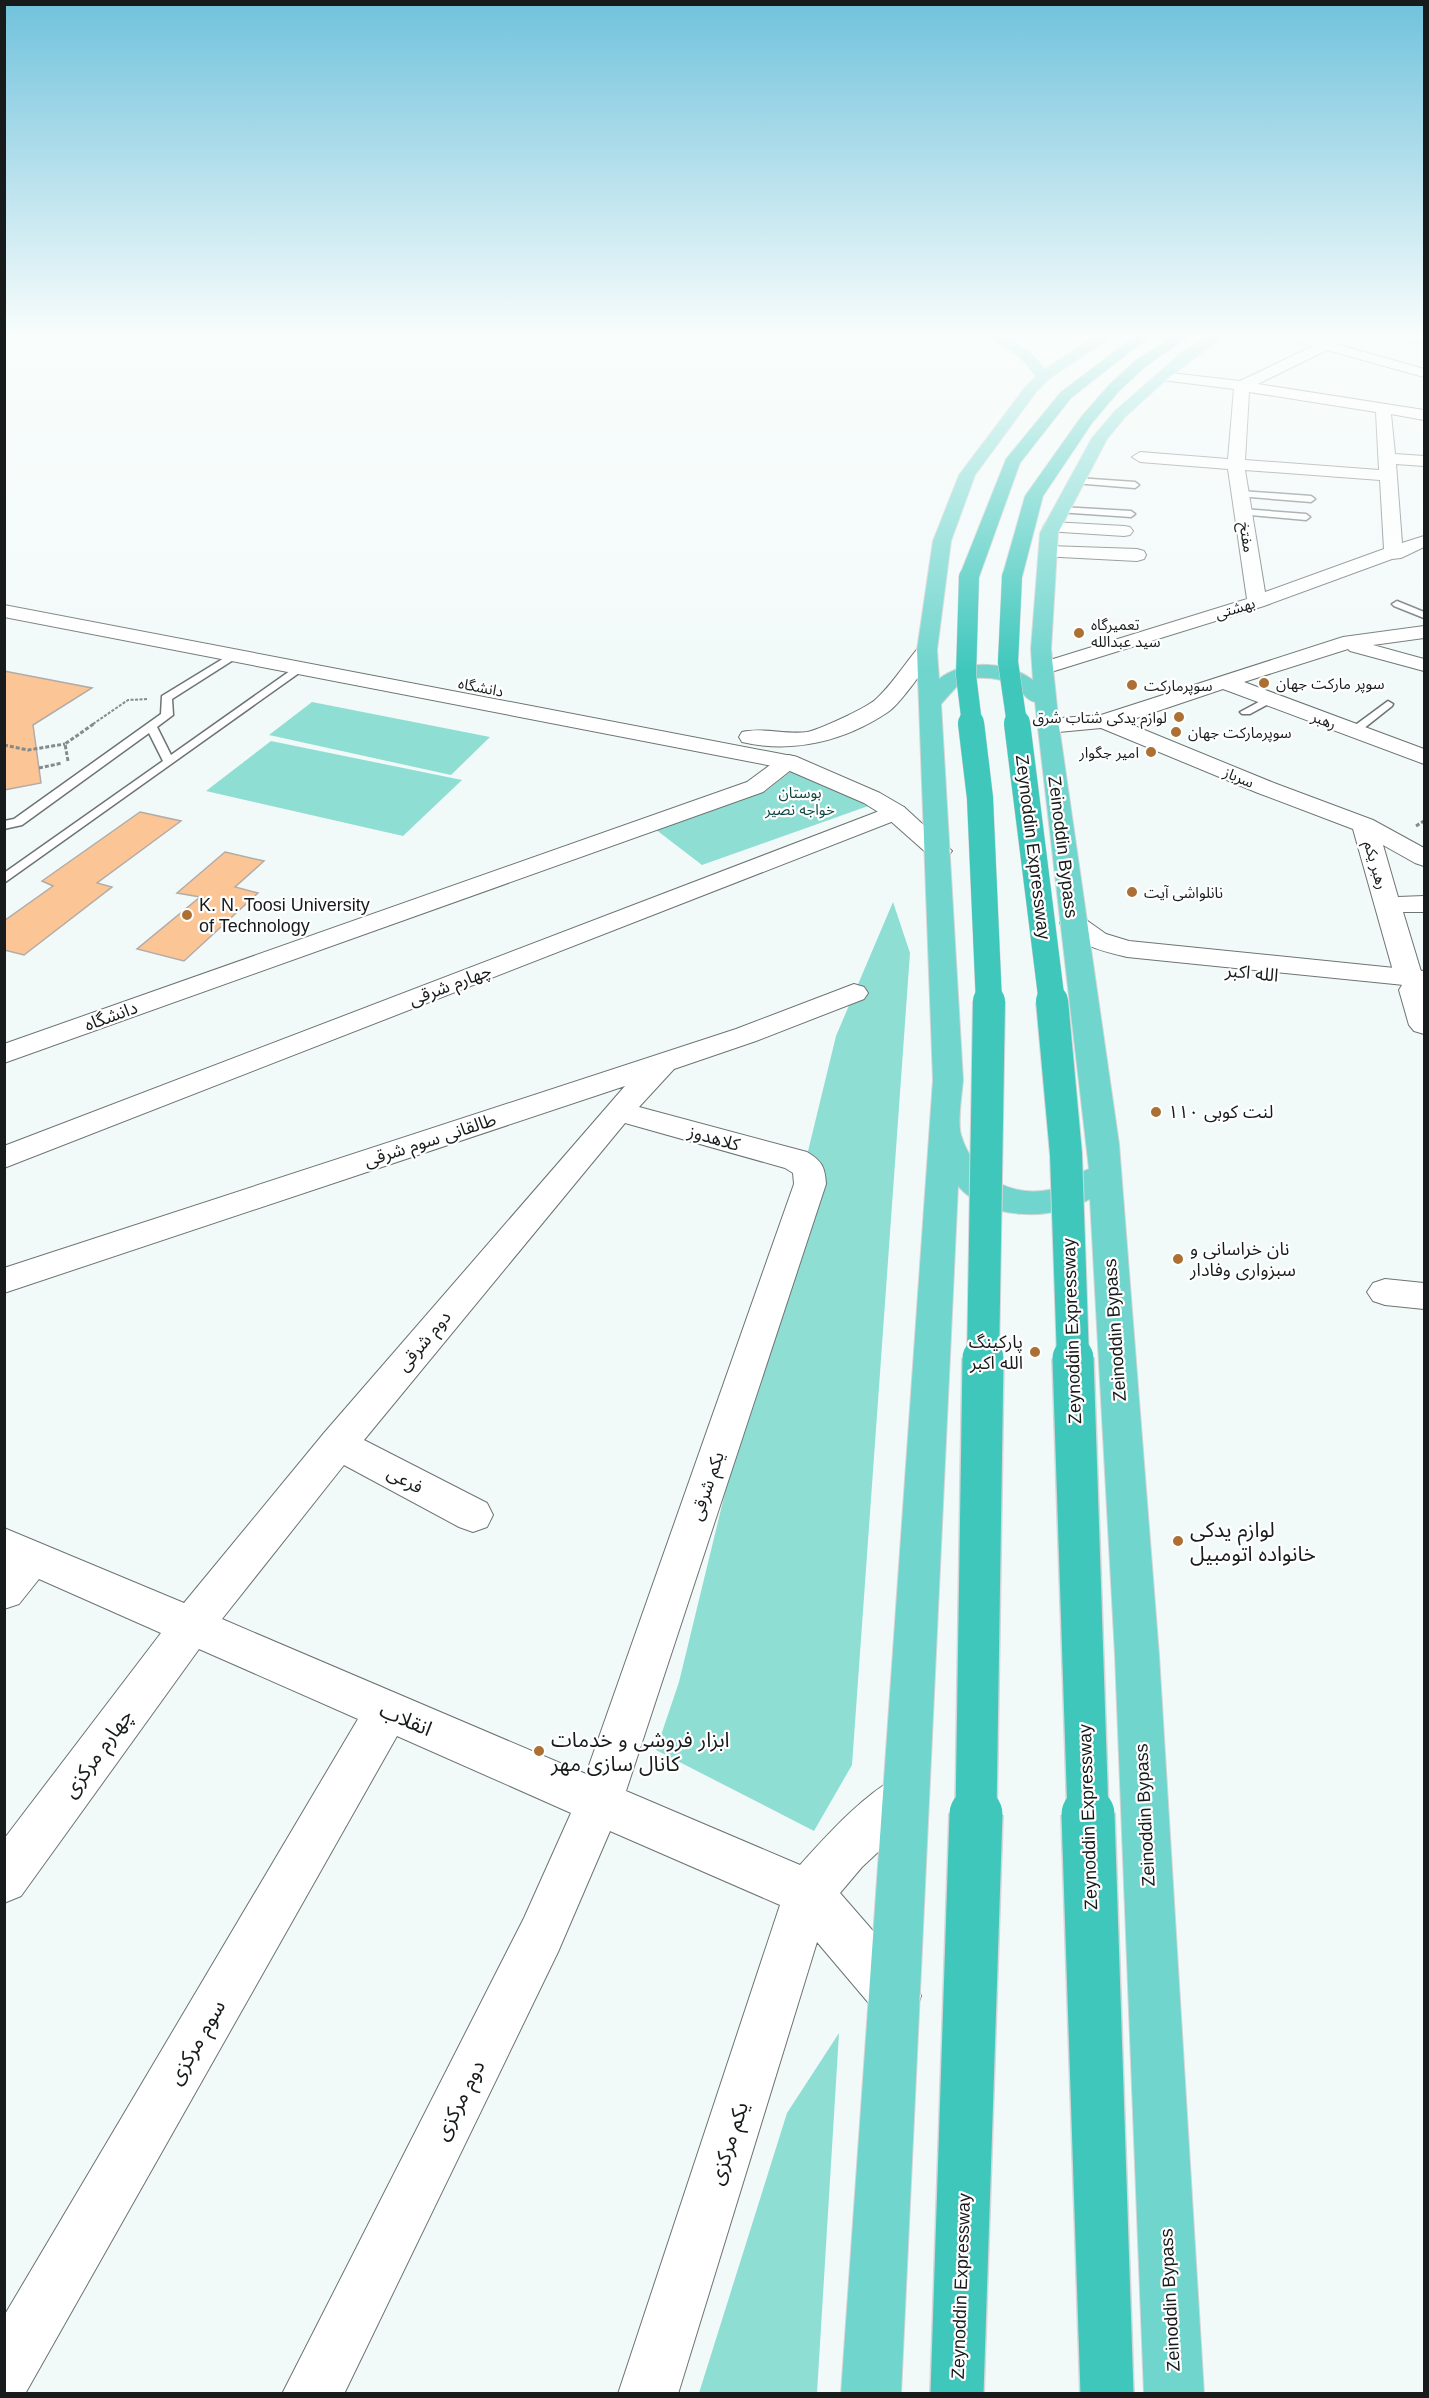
<svg xmlns="http://www.w3.org/2000/svg" width="1429" height="2398" viewBox="0 0 1429 2398" font-family="Arial,'Noto Sans Arabic',sans-serif">
<style>
.green{fill:#8fded4}
.building{fill:#fcc595;stroke:#b2aca8;stroke-width:1.5}
.lines{fill:none;stroke-linecap:round;stroke-linejoin:round}
.service-casing{stroke:#6d7473;stroke-width:3}
.minor-casing{stroke:#6d7473;stroke-width:2}
.secondary-casing{stroke:#6d7473;stroke-width:2}
.primary-casing{stroke:#d5d6d6;stroke-width:2}
.trunk-casing{stroke:#d5d6d6;stroke-width:2}
.path-far1{stroke:#858a8a;stroke-width:2;stroke-dasharray:3 1.5;stroke-linecap:butt}
.path{stroke:#858a8a;stroke-width:3;stroke-dasharray:4 2;stroke-linecap:butt}
.service{fill:#fff;fill-rule:evenodd}
.minor{fill:#fff;fill-rule:evenodd}
.secondary{fill:#fff;fill-rule:evenodd}
.primary{fill:#6fd5cd;fill-rule:evenodd}
.trunk{fill:#3fc7bc;fill-rule:evenodd}
.trunk-bridge-far4-casing{stroke:#d5d6d6;stroke-width:21;stroke-linecap:butt}
.trunk-bridge-far3-casing{stroke:#d5d6d6;stroke-width:27;stroke-linecap:butt}
.trunk-bridge-far2-casing{stroke:#d5d6d6;stroke-width:34;stroke-linecap:butt}
.trunk-bridge-far1-casing{stroke:#d5d6d6;stroke-width:44;stroke-linecap:butt}
.trunk-bridge-casing{stroke:#d5d6d6;stroke-width:56;stroke-linecap:butt}
.trunk-bridge-far4{stroke:#3fc7bc;stroke-width:20}
.trunk-bridge-far3{stroke:#3fc7bc;stroke-width:26}
.trunk-bridge-far2{stroke:#3fc7bc;stroke-width:32}
.trunk-bridge-far1{stroke:#3fc7bc;stroke-width:41}
.trunk-bridge{stroke:#3fc7bc;stroke-width:53}
.poi-dot{fill:#ad7034;stroke:#fff;stroke-width:2}
.labels{text-anchor:middle;dominant-baseline:central;stroke-width:4.5;stroke-linejoin:round;paint-order:stroke}
.far-street-label{font-size:15px;fill:#181b1b;stroke:#fff}
.far-poi-label{font-size:15px;fill:#181b1b;stroke:#fff;text-anchor:start}
.far-park-label{font-size:15px;fill:#0e4641;stroke:#fff}
.street-label{font-size:18px;fill:#181b1b;stroke:#fff}
.poi-label{font-size:18px;fill:#181b1b;stroke:#fff;text-anchor:start}
.near-poi-label{font-size:21px;fill:#181b1b;stroke:#fff;text-anchor:start}
.near-street-label{font-size:21px;fill:#181b1b;stroke:#fff}
</style>
<rect width="100%" height="100%" fill="#f2faf9"/>
<!-- green -->
<path class="green" d="M 312,702 L 490,737 L 451,775 L 269,735 Z
M 271,741 L 462,780 L 403,836 L 206,791 Z
M 794,769 L 871,805 L 702,865 L 655,829 L 766,791 Z
M 893,902 L 910,953 L 852,1765 L 814,1831 L 656,1750 L 679,1682 L 836,1036 Z
M 839,2033 L 817,2393 L 699,2393 L 787,2113 Z"/>
<!-- building -->
<path class="building" d="M 4,671 L 92,688 L 33,725 L 41,783 L 4,790 Z
M 140,812 L 181,821 L 97,883 L 112,887 L 24,955 L 4,950 L 4,921 L 53,886 L 42,881 Z
M 225,852 L 264,861 L 235,887 L 258,893 L 184,961 L 137,949 L 200,897 L 177,893 Z"/>
<g class="lines">
<defs>
<path id="service" d="M 1077,478 L 1135,482 L 1139,485 L 1135,488 L 1074,483 L 1074,479 Z
M 1241,491 L 1311,496 L 1315,499 L 1311,502 L 1238,496 L 1237,494 Z
M 1061,507 L 1131,511 L 1135,514 L 1131,517 L 1058,512 L 1057,510 Z
M 1243,509 L 1306,514 L 1310,517 L 1306,520 L 1240,514 L 1240,510 Z
M 1397,601 L 1424,612 L 1424,618 L 1394,606 L 1392,604 Z
M 234,652 L 238,653 L 238,657 L 172,699 L 173,715 L 157,727 L 171,755 L 297,666 L 306,668 L 4,883 L 4,873 L 163,761 L 149,733 L 22,825 L 4,829 L 4,821 L 14,819 L 161,714 L 162,696 Z
M 1270,696 L 1275,699 L 1274,701 L 1250,714 L 1242,714 L 1240,712 Z
M 1388,701 L 1393,704 L 1392,706 L 1358,733 L 1350,733 L 1350,729 Z"/>
<path id="minor" d="M 1287,336 L 1308,336 L 1324,340 L 1329,336 L 1337,336 L 1341,339 L 1336,344 L 1424,369 L 1424,377 L 1327,350 L 1258,384 L 1424,410 L 1424,420 L 1391,414 L 1395,454 L 1424,456 L 1424,466 L 1396,464 L 1402,543 L 1424,536 L 1424,547 L 1401,558 L 1392,559 L 1264,606 L 1051,672 L 1044,674 L 1037,672 L 1033,668 L 1037,664 L 1247,599 L 1228,469 L 1140,462 L 1132,457 L 1140,452 L 1228,459 L 1234,389 L 1162,380 L 1155,376 L 1162,372 L 1240,381 L 1313,346 L 1289,339 ZM 1249,392 L 1376,412 L 1379,470 L 1245,460 ZM 1245,470 L 1380,480 L 1384,549 L 1265,592 Z
M 1410,336 L 1424,336 L 1424,340 L 1410,344 L 1405,343 L 1403,340 Z
M 1052,522 L 1124,526 L 1130,527 L 1133,531 L 1130,535 L 1124,536 L 1046,531 L 1043,527 L 1046,523 Z
M 1048,546 L 1137,549 L 1144,551 L 1146,555 L 1144,559 L 1137,561 L 1041,556 L 1039,552 L 1041,548 Z
M 1424,626 L 1424,638 L 1373,645 L 1424,659 L 1424,671 L 1350,651 L 1348,649 L 1244,682 L 1424,749 L 1424,764 L 1223,689 L 1125,722 L 1274,783 L 1373,820 L 1424,848 L 1424,866 L 1415,863 L 1383,845 L 1398,897 L 1424,896 L 1424,912 L 1403,912 L 1423,978 L 1419,983 L 1424,986 L 1424,1034 L 1414,1031 L 1409,1025 L 1399,990 L 1402,985 L 1395,978 L 1353,829 L 1258,793 L 1101,728 L 1048,733 L 1040,731 L 1037,726 L 1040,721 L 1048,719 L 1101,715 L 1343,637 Z
M 789,755 L 797,757 L 801,762 L 763,792 L 4,1063 L 4,1044 L 747,782 L 781,757 Z
M 895,805 L 904,807 L 907,812 L 904,817 L 4,1168 L 4,1146 Z
M 854,984 L 864,987 L 868,993 L 864,999 L 756,1041 L 674,1069 L 639,1107 L 807,1152 C 822,1161 825,1167 826,1184 L 626,1791 L 800,1865 C 827,1835 869,1788 906,1773 L 922,1779 L 929,1795 L 922,1811 L 862,1867 L 840,1893 L 914,1978 L 921,1996 L 914,2014 L 896,2021 L 878,2014 L 817,1942 L 678,2394 L 618,2394 L 780,1905 L 610,1831 L 558,1952 L 344,2394 L 282,2394 L 524,1918 L 571,1813 L 397,1736 L 25,2394 L 4,2394 L 4,2316 L 358,1719 L 199,1649 L 21,1896 L 4,1903 L 4,1839 L 161,1633 L 39,1579 L 19,1604 L 4,1609 L 4,1528 L 184,1603 L 324,1433 L 625,1086 L 4,1293 L 4,1268 L 736,1029 ZM 625,1123 L 785,1168 L 793,1173 L 794,1184 L 586,1774 L 222,1619 L 344,1465 L 459,1527 L 473,1532 L 487,1527 L 493,1515 L 487,1503 L 364,1440 Z
M 1385,1279 L 1424,1283 L 1424,1309 L 1385,1305 L 1373,1301 L 1367,1292 L 1373,1283 Z"/>
<path id="secondary" d="M 4,605 L 797,757 L 880,793 L 904,807 L 952,851 L 948,856 L 939,859 L 930,856 L 886,817 L 864,803 L 783,768 L 4,617 Z
M 927,644 L 934,646 L 937,650 C 928,664 901,703 888,712 C 845,741 793,754 742,742 L 739,737 L 742,732 C 763,727 786,735 807,732 C 819,730 866,708 875,700 C 892,685 905,663 920,646 Z
M 1073,915 L 1082,917 L 1106,934 L 1129,941 L 1424,971 L 1424,987 L 1127,957 C 1102,951 1075,945 1060,923 L 1064,917 Z"/>
<path id="primary" d="M 989,336 C 1013,335 1030,351 1045,369 L 1096,336 L 1112,336 L 1049,379 L 1036,392 L 975,475 L 951,541 L 937,650 L 939,679 C 965,659 1008,661 1033,680 L 1031,649 L 1040,533 L 1092,438 L 1115,411 L 1181,353 L 1208,336 L 1224,336 L 1167,379 L 1125,417 L 1107,439 L 1058,533 L 1051,649 L 1059,726 L 1119,1144 L 1159,1655 L 1204,2394 L 1144,2394 L 1115,1655 L 1090,1199 C 1052,1221 989,1221 958,1186 L 901,2394 L 841,2394 L 933,1080 L 917,650 L 933,541 L 959,475 L 1026,386 L 1036,376 L 1021,358 ZM 975,678 C 992,677 1007,679 1020,691 C 1026,696 1027,700 1035,702 L 1089,1169 C 1075,1173 1068,1186 1054,1189 C 1011,1199 974,1177 961,1135 C 957,1122 962,1094 963,1080 L 941,704 L 958,685 Z"/>
<path id="trunk" d="M 1135,336 L 1150,336 L 1071,398 L 1020,463 L 979,577 L 976,581 L 962,581 L 959,577 L 1006,459 L 1061,392 Z
M 1174,336 L 1190,336 L 1146,366 L 1119,391 L 1092,423 L 1043,496 L 1022,577 L 1019,581 L 1005,581 L 1002,577 L 1025,496 L 1081,417 L 1109,385 L 1136,360 Z"/>
</defs>
<!-- service casing -->
<use href="#service" class="service-casing"/>
<!-- minor casing -->
<use href="#minor" class="minor-casing"/>
<!-- secondary casing -->
<use href="#secondary" class="secondary-casing"/>
<!-- primary casing -->
<use href="#primary" class="primary-casing"/>
<!-- trunk casing -->
<use href="#trunk" class="trunk-casing"/>
<!-- path-far1 -->
<path class="path-far1" d="M 93,724 L 128,700 L 147,699"/>
<!-- path -->
<path class="path" d="M 4,745 L 28,750 L 65,744
M 68,761 L 65,744 L 95,723
M 39,768 L 62,763
M 1416,826 L 1424,821"/>
<!-- service -->
<use href="#service" class="service"/>
<!-- minor -->
<use href="#minor" class="minor"/>
<!-- secondary -->
<use href="#secondary" class="secondary"/>
<!-- primary -->
<use href="#primary" class="primary"/>
<!-- trunk -->
<use href="#trunk" class="trunk"/>
<defs>
<path id="trunk-bridge-far4" d="M 969,577 L 966,675 L 972,724
M 1012,577 L 1008,662 L 1017,724"/>
<path id="trunk-bridge-far3" d="M 971,723 L 980,798 L 989,1003
M 1017,723 L 1052,1003"/>
<path id="trunk-bridge-far2" d="M 1052,1001 L 1066,1154 L 1073,1359
M 983,1359 L 989,1001"/>
<path id="trunk-bridge-far1" d="M 1073,1358 L 1088,1815
M 976,1815 L 983,1358"/>
<path id="trunk-bridge" d="M 1088,1814 L 1107,2394
M 957,2394 L 976,1814"/>
</defs>
<!-- trunk-bridge-far4 casing -->
<use href="#trunk-bridge-far4" class="trunk-bridge-far4-casing"/>
<!-- trunk-bridge-far3 casing -->
<use href="#trunk-bridge-far3" class="trunk-bridge-far3-casing"/>
<!-- trunk-bridge-far2 casing -->
<use href="#trunk-bridge-far2" class="trunk-bridge-far2-casing"/>
<!-- trunk-bridge-far1 casing -->
<use href="#trunk-bridge-far1" class="trunk-bridge-far1-casing"/>
<!-- trunk-bridge casing -->
<use href="#trunk-bridge" class="trunk-bridge-casing"/>
<!-- trunk-bridge-far4 -->
<use href="#trunk-bridge-far4" class="trunk-bridge-far4"/>
<!-- trunk-bridge-far3 -->
<use href="#trunk-bridge-far3" class="trunk-bridge-far3"/>
<!-- trunk-bridge-far2 -->
<use href="#trunk-bridge-far2" class="trunk-bridge-far2"/>
<!-- trunk-bridge-far1 -->
<use href="#trunk-bridge-far1" class="trunk-bridge-far1"/>
<!-- trunk-bridge -->
<use href="#trunk-bridge" class="trunk-bridge"/>
</g>
<!-- sky -->
<linearGradient id="sky" x2="0" y2="1"><stop stop-color="#70c2dc"/><stop offset="0.5" stop-color="#f9fdfc"/><stop offset="1" stop-color="#f9fdfc" stop-opacity="0"/></linearGradient>
<rect width="1429" height="671" fill="url(#sky)"/>
<!-- markers -->
<g class="poi-dot">
<circle cx="1079" cy="633" r="6"/>
<circle cx="1264" cy="683" r="6"/>
<circle cx="1132" cy="685" r="6"/>
<circle cx="1179" cy="717" r="6"/>
<circle cx="1176" cy="732" r="6"/>
<circle cx="1151" cy="752" r="6"/>
<circle cx="1132" cy="892" r="6"/>
<circle cx="187" cy="915" r="6"/>
<circle cx="1156" cy="1112" r="6"/>
<circle cx="1178" cy="1259" r="6"/>
<circle cx="1035" cy="1352" r="6"/>
<circle cx="1178" cy="1541" r="6"/>
<circle cx="539" cy="1751" r="6"/>
</g>
<g class="labels">
<!-- far-street labels -->
<g class="far-street-label">
<text transform="translate(1247 537) rotate(81)">مفتخ</text>
<text transform="translate(1235 608) rotate(-17)">بهشتی</text>
<text transform="translate(481 687) rotate(11)">دانشگاه</text>
<text transform="translate(1324 720) rotate(21)">رهبر</text>
<text transform="translate(1239 777) rotate(23)">سرباز</text>
<text transform="translate(1376 865) rotate(74)">رهبر یکم</text>
</g>
<!-- far-poi labels -->
<g class="far-poi-label">
<text x="1091" y="624">تعمیرگاه<tspan x="1091" dy="17">سید عبدالله</tspan></text>
<text x="1276" y="683">سوپر مارکت جهان</text>
<text x="1144" y="685">سوپرمارکت</text>
<text x="1167" y="717" text-anchor="end">لوازم یدکی شتاب شرق</text>
<text x="1188" y="732">سوپرمارکت جهان</text>
<text x="1139" y="752" text-anchor="end">امیر جگوار</text>
<text x="1144" y="892">نانلواشی آیت</text>
</g>
<!-- far-park labels -->
<g class="far-park-label">
<text x="800" y="792">بوستان<tspan x="800" dy="17">خواجه نصیر</tspan></text>
</g>
<!-- street labels -->
<g class="street-label">
<text transform="translate(1033 847) rotate(83)">Zeynoddin Expressway</text>
<text transform="translate(1063 847) rotate(83)">Zeinoddin Bypass</text>
<text transform="translate(1252 973) rotate(6)">الله اکبر</text>
<text transform="translate(450 985) rotate(-21)">چهارم شرقی</text>
<text transform="translate(111 1016) rotate(-20)">دانشگاه</text>
<text transform="translate(714 1138) rotate(16)">کلاهدوز</text>
<text transform="translate(430 1140) rotate(-18)">طالقانی سوم شرقی</text>
<text transform="translate(1115 1330) rotate(-94)">Zeinoddin Bypass</text>
<text transform="translate(1072 1331) rotate(-92)">Zeynoddin Expressway</text>
<text transform="translate(424 1341) rotate(-50)">دوم شرقی</text>
<text transform="translate(405 1480) rotate(28)">فرعی</text>
<text transform="translate(707 1486) rotate(-71)">یکم شرقی</text>
<text transform="translate(1145 1815) rotate(-93)">Zeinoddin Bypass</text>
<text transform="translate(1088 1817) rotate(-92)">Zeynoddin Expressway</text>
<text transform="translate(961 2286) rotate(-88)">Zeynoddin Expressway</text>
<text transform="translate(1170 2300) rotate(-93)">Zeinoddin Bypass</text>
</g>
<!-- poi labels -->
<g class="poi-label">
<text x="199" y="905">K. N. Toosi University<tspan x="199" dy="21">of Technology</tspan></text>
<text x="1168" y="1112">لنت کوبی ۱۱۰</text>
<text x="1190" y="1249">نان خراسانی و<tspan x="1190" dy="21">سبزواری وفادار</tspan></text>
<text x="1023" y="1342" text-anchor="end">پارکینگ<tspan x="1023" dy="21">الله اکبر</tspan></text>
</g>
<!-- near-poi labels -->
<g class="near-poi-label">
<text x="1190" y="1529">لوازم یدکی<tspan x="1190" dy="24">خانواده اتومبیل</tspan></text>
<text x="551" y="1739">ابزار فروشی و خدمات<tspan x="551" dy="24">کانال سازی مهر</tspan></text>
</g>
<!-- near-street labels -->
<g class="near-street-label">
<text transform="translate(406 1719) rotate(23)">انقلاب</text>
<text transform="translate(97 1753) rotate(-54)">چهارم مرکزی</text>
<text transform="translate(196 2042) rotate(-60)">سوم مرکزی</text>
<text transform="translate(459 2100) rotate(-63)">دوم مرکزی</text>
<text transform="translate(728 2143) rotate(-72)">یکم مرکزی</text>
</g>
</g>
<!-- border -->
<rect width="1429" height="2398" fill="none" stroke="#181b1b" stroke-width="12"/>
</svg>
